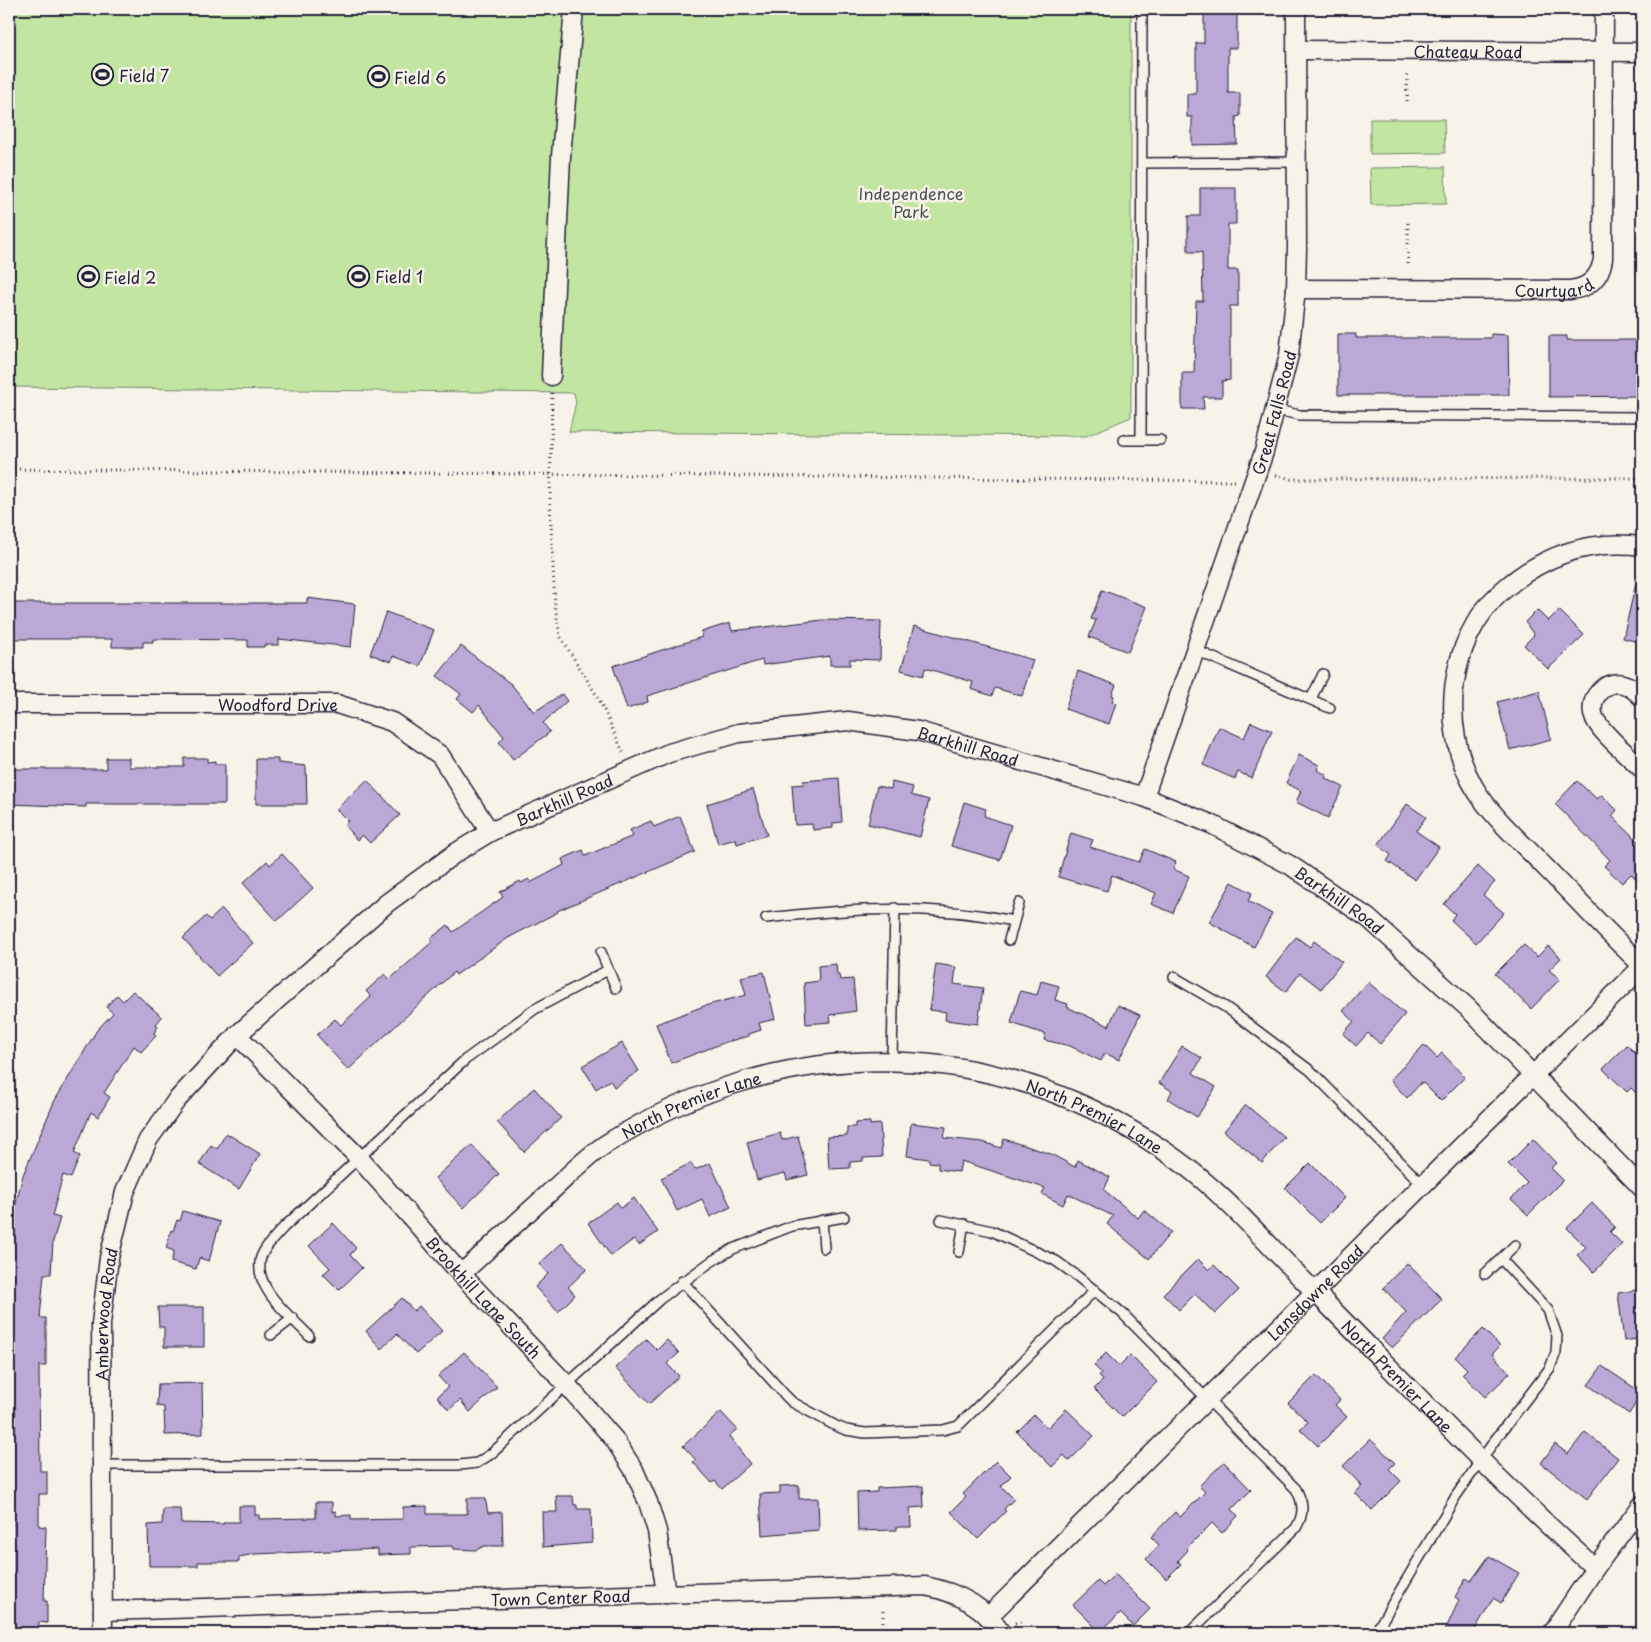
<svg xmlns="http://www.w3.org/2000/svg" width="1651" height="1642" viewBox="0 0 1651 1642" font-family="'Playpen Sans',sans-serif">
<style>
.green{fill:#c2e6a1;stroke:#72846e}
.building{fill:#bca8d7;stroke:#22223b}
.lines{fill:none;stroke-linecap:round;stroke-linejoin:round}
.service-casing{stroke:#22223b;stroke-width:12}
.minor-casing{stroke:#22223b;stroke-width:21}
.path{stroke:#22223b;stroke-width:3;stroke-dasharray:1 4;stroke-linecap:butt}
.service{stroke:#f7f3e8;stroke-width:9}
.minor{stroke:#f7f3e8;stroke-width:18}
.labels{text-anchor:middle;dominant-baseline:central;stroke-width:5;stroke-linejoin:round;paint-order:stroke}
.street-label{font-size:16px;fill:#22223b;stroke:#f7f3e8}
.poi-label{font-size:16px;fill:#22223b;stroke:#f7f3e8;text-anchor:start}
.park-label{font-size:16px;fill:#4a5354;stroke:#f7f3e8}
</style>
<rect width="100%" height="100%" fill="#f7f3e8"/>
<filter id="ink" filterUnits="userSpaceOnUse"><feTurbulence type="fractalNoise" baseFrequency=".02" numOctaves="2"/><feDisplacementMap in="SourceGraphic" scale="10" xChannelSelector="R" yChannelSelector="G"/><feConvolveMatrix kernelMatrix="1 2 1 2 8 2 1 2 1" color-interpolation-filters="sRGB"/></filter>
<g filter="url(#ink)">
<!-- green -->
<path class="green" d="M 9,9 L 1131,9 L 1131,417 L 1086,436 L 569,432 L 576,402 L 574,393 L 9,387 Z
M 1370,119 L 1444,119 L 1445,153 L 1370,154 Z
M 1445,167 L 1446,204 L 1371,205 L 1370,168 Z"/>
<!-- building -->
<path class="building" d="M 1204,13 L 1237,13 L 1237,48 L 1228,48 L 1228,93 L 1240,93 L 1240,116 L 1236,117 L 1237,144 L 1192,145 L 1192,117 L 1187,117 L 1187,94 L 1196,94 L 1196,43 L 1204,43 Z
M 1200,188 L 1236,188 L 1236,224 L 1228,224 L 1228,270 L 1238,270 L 1238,306 L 1230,306 L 1230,380 L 1222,381 L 1222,397 L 1203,397 L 1204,409 L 1182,409 L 1182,373 L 1194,373 L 1196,301 L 1203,301 L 1202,252 L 1188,252 L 1188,216 L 1200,216 Z
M 1338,334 L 1356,334 L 1356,338 L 1491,338 L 1491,334 L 1508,335 L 1509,395 L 1338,395 Z
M 1549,336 L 1567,336 L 1567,340 L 1642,340 L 1642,396 L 1549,397 Z
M 1636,583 L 1642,584 L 1642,643 L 1623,638 Z
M 1102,590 L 1147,607 L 1128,652 L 1089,637 L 1096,620 L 1091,619 Z
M 307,598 L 355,604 L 351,647 L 279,639 L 279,645 L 264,645 L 264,647 L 248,647 L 248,640 L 153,639 L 153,642 L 143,642 L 143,647 L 112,647 L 112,639 L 9,639 L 9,603 L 307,603 Z
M 1537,610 L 1548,621 L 1559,610 L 1584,635 L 1548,669 L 1524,645 L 1534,635 L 1525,622 Z
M 386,612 L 434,630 L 420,666 L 393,656 L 391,662 L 370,654 Z
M 822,620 L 881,621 L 880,660 L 850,659 L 850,665 L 830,665 L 830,656 L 763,665 L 762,660 L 647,696 L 648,702 L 627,709 L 613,666 L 702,637 L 701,632 L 730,623 L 732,631 Z
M 914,626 L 1033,660 L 1022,696 L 995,688 L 992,696 L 971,689 L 973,682 L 925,668 L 923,676 L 901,670 Z
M 461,646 L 511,684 L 534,712 L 562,694 L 567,701 L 543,723 L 550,732 L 513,760 L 499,742 L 504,737 L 479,705 L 473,712 L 457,699 L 461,694 L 437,676 Z
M 1078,671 L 1116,685 L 1112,695 L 1114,696 L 1112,702 L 1116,703 L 1109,724 L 1065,709 Z
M 1539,691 L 1551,739 L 1510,750 L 1497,702 Z
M 1251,722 L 1272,731 L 1252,778 L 1238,772 L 1235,779 L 1203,765 L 1219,727 L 1244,738 Z
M 1299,755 L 1319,765 L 1317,770 L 1327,775 L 1325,778 L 1343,787 L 1328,818 L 1296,802 L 1301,791 L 1286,783 Z
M 106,758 L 129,758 L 129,767 L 184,767 L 184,758 L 207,758 L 207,762 L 215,761 L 215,764 L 225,764 L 225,804 L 86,804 L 86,807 L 9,804 L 9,769 L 106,769 Z
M 256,759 L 278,759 L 278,763 L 306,766 L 307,804 L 256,804 Z
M 839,778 L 842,822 L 833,823 L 833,828 L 813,830 L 812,824 L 795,825 L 792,785 L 804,784 L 803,781 Z
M 367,780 L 400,815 L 370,843 L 362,835 L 357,840 L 344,825 L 348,821 L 336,809 Z
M 1577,781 L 1597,799 L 1602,795 L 1617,810 L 1612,816 L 1642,845 L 1642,884 L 1631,874 L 1622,883 L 1604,866 L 1610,860 L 1555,804 Z
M 892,782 L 913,787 L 911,795 L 929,800 L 920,837 L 868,824 L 877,786 L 891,789 Z
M 753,789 L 767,835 L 737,844 L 736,839 L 718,844 L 707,804 Z
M 964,802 L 986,809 L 984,816 L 1011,825 L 1000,860 L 951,846 Z
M 1407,804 L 1426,817 L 1416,831 L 1439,847 L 1415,880 L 1387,861 L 1391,855 L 1378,845 Z
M 680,816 L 695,852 L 557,911 L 558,912 L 508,938 L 456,975 L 454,972 L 348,1070 L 317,1035 L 335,1019 L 341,1025 L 371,997 L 366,991 L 385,974 L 389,980 L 432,942 L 430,939 L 448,925 L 453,932 L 503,897 L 500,892 L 520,881 L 521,883 L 529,879 L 530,883 L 564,865 L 562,859 L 583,850 L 585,856 L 633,836 L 630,830 L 651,821 L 654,827 Z
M 1071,833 L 1093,840 L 1090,847 L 1139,862 L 1145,849 L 1176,862 L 1173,869 L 1189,876 L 1173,913 L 1151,904 L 1156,893 L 1112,875 L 1107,891 L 1058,877 Z
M 282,854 L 313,888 L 277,921 L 243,883 L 267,861 L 270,865 Z
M 1478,866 L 1495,882 L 1483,895 L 1504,913 L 1476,943 L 1451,920 L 1455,914 L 1444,904 Z
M 1232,882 L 1252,893 L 1248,901 L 1272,914 L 1254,947 L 1209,922 Z
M 222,909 L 253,943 L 217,976 L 183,938 L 206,916 L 210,920 Z
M 1296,937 L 1310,947 L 1314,941 L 1342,962 L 1321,989 L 1300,973 L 1286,992 L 1266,977 Z
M 1524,945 L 1537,957 L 1548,946 L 1561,958 L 1549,970 L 1560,979 L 1531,1009 L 1495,974 Z
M 836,964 L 837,975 L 839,975 L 840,980 L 853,979 L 856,1011 L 830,1015 L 831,1022 L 806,1024 L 804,983 L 819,981 L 818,966 Z
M 936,964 L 956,967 L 954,984 L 983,988 L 978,1024 L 945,1020 L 946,1012 L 929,1010 Z
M 764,972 L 775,1019 L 759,1023 L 761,1030 L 749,1034 L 749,1036 L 726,1042 L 671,1063 L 656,1024 L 704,1006 L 746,995 L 741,977 Z
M 1041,981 L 1059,986 L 1055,1000 L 1068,1004 L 1067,1007 L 1109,1026 L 1118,1005 L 1140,1015 L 1119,1060 L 1105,1053 L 1101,1061 L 1070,1046 L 1044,1040 L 1045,1034 L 1011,1023 L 1020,991 L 1037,995 Z
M 1368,982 L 1405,1014 L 1380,1044 L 1368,1033 L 1356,1046 L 1343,1034 L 1354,1021 L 1343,1011 Z
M 133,991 L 162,1017 L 156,1024 L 158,1026 L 154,1033 L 156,1036 L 141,1052 L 134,1046 L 104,1093 L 110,1097 L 98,1117 L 91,1112 L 74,1153 L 80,1156 L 71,1178 L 63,1175 L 52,1216 L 60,1218 L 53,1241 L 51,1274 L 44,1274 L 40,1318 L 46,1318 L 46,1366 L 39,1366 L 40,1471 L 47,1471 L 47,1494 L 39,1494 L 39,1526 L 46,1527 L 44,1601 L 47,1601 L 47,1623 L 39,1622 L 38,1633 L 13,1633 L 13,1624 L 9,1624 L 9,1526 L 12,1526 L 13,1494 L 9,1494 L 9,1231 L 23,1175 L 54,1102 L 97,1030 L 113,1013 L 106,1007 L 117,995 L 123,1001 Z
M 622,1043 L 639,1071 L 614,1087 L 610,1080 L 596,1089 L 582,1066 Z
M 1424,1045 L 1437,1058 L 1442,1053 L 1465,1077 L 1441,1101 L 1422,1082 L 1407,1098 L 1390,1080 Z
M 1627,1045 L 1642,1060 L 1642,1099 L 1631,1088 L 1627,1092 L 1603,1069 Z
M 1182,1046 L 1202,1058 L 1193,1073 L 1216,1087 L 1197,1117 L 1168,1099 L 1172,1091 L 1159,1083 Z
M 534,1088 L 561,1118 L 524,1152 L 497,1122 Z
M 1246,1105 L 1284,1137 L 1262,1163 L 1224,1131 Z
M 870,1122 L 870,1125 L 880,1124 L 882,1157 L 863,1158 L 863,1161 L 850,1162 L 850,1168 L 829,1169 L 827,1137 L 847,1136 L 847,1127 L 855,1127 L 855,1123 Z
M 911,1123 L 946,1127 L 944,1138 L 983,1142 L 1001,1148 L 1004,1139 L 1051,1154 L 1075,1167 L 1078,1160 L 1110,1177 L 1104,1190 L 1138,1218 L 1144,1210 L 1171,1232 L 1149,1259 L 1107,1224 L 1113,1216 L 1068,1194 L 1063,1205 L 1042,1194 L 1045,1188 L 961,1161 L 959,1172 L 938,1169 L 938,1163 L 929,1162 L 929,1159 L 907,1156 Z
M 226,1133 L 260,1154 L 239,1189 L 199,1164 L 211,1145 L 217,1149 Z
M 780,1133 L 782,1140 L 798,1136 L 808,1175 L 787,1180 L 785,1173 L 757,1180 L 747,1142 Z
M 1533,1139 L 1556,1163 L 1551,1168 L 1563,1180 L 1528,1215 L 1511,1199 L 1527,1183 L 1508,1164 Z
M 472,1145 L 499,1174 L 463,1208 L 435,1178 Z
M 691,1163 L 694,1168 L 697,1169 L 710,1163 L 731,1207 L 710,1217 L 702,1199 L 677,1211 L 661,1178 Z
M 1310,1163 L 1345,1198 L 1320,1223 L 1285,1188 Z
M 634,1198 L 658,1232 L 639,1245 L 634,1239 L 611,1256 L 588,1223 L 617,1202 L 621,1208 Z
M 1592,1203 L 1615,1227 L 1610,1232 L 1622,1244 L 1594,1272 L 1577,1255 L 1586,1247 L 1567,1228 Z
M 183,1211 L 220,1222 L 209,1261 L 199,1258 L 196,1269 L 171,1262 L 174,1251 L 166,1248 L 171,1230 L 173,1231 L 177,1220 L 180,1221 Z
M 333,1223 L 356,1248 L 350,1255 L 362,1268 L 339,1290 L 323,1274 L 330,1268 L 309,1246 Z
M 562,1243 L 587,1269 L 568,1287 L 575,1295 L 558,1312 L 535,1287 L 548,1274 L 539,1264 Z
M 1198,1259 L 1209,1270 L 1214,1265 L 1239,1290 L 1215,1314 L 1195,1294 L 1179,1310 L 1163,1294 Z
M 1407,1263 L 1442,1299 L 1392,1348 L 1382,1339 L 1406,1312 L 1383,1288 Z
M 1642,1289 L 1642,1338 L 1624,1341 L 1618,1293 Z
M 402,1298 L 414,1311 L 419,1306 L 442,1331 L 416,1354 L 397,1334 L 381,1349 L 366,1331 Z
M 158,1307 L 204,1307 L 204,1347 L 164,1347 L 164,1327 L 159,1327 Z
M 1483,1329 L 1500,1346 L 1492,1354 L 1510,1373 L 1485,1397 L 1462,1374 L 1467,1369 L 1455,1357 Z
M 646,1339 L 657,1350 L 667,1340 L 679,1353 L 667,1364 L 679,1376 L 649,1404 L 615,1368 Z
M 464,1352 L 497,1387 L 470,1412 L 460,1400 L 449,1410 L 437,1397 L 448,1387 L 438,1376 Z
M 1106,1353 L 1119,1366 L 1130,1355 L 1157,1382 L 1122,1417 L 1094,1389 L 1103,1380 L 1099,1375 L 1101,1373 L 1094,1365 Z
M 1602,1366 L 1642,1393 L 1629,1414 L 1588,1385 Z
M 1316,1375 L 1340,1400 L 1335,1405 L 1347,1417 L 1318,1446 L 1300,1429 L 1308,1422 L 1288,1403 Z
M 202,1383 L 203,1434 L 165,1435 L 164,1407 L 157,1406 L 158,1384 Z
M 1066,1409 L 1094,1436 L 1069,1461 L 1064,1455 L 1052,1467 L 1017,1432 L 1034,1415 L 1047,1428 Z
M 721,1412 L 737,1429 L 729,1436 L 750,1464 L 722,1489 L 715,1481 L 712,1483 L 693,1462 L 696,1460 L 683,1446 Z
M 1585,1432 L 1618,1458 L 1587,1499 L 1541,1463 L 1555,1444 L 1568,1454 Z
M 1370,1439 L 1395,1463 L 1389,1469 L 1401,1481 L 1372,1510 L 1355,1493 L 1362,1486 L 1343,1466 Z
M 996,1461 L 1011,1476 L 1001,1486 L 1014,1499 L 1004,1509 L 1006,1511 L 978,1539 L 951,1512 L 966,1497 L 963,1494 Z
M 1224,1462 L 1251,1490 L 1232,1509 L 1238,1516 L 1222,1533 L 1212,1523 L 1186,1549 L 1188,1550 L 1178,1561 L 1181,1564 L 1166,1579 L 1146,1559 L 1159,1545 L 1151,1537 L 1175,1512 L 1180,1517 L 1205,1492 L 1199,1486 Z
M 799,1485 L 799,1499 L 818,1498 L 819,1530 L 762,1535 L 760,1494 L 780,1493 L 780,1486 Z
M 923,1486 L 924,1507 L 910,1508 L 911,1527 L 897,1527 L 897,1530 L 858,1531 L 857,1493 L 877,1492 L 877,1488 Z
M 556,1496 L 573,1496 L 574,1505 L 577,1505 L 577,1509 L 591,1509 L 592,1543 L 543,1547 L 542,1512 L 557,1512 Z
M 467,1498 L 485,1498 L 488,1513 L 502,1512 L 503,1546 L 484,1546 L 476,1550 L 454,1549 L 453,1546 L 411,1547 L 411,1554 L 378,1555 L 378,1549 L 255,1554 L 239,1557 L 239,1562 L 198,1562 L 198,1566 L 149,1566 L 148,1525 L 162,1524 L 163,1509 L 180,1509 L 181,1523 L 224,1524 L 224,1522 L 239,1522 L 239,1506 L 255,1506 L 255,1515 L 259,1515 L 259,1519 L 316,1518 L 316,1502 L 332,1502 L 332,1512 L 336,1511 L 336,1516 L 351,1515 L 351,1520 L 403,1519 L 403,1507 L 427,1506 L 427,1514 L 467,1514 Z
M 1489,1556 L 1519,1573 L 1501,1603 L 1493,1598 L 1473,1633 L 1444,1633 L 1459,1600 L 1455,1597 L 1466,1578 L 1471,1581 Z
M 1115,1574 L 1150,1609 L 1133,1626 L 1120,1613 L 1100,1632 L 1073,1605 L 1098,1581 L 1103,1586 Z"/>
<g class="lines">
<defs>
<path id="service" d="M 1142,163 L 1296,162
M 1276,410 L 1300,415 L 1642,417
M 1124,440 L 1160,440
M 1141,440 L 1142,9
M 1195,650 L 1330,708
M 1311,699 L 1323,674
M 766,918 C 852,908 929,904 1014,921
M 1009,940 L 1019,903
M 601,952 L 616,988
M 1174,977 L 1227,1008 L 1311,1071 L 1423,1185
M 892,1060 L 895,908
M 822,1220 L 824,1248
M 941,1220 L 992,1231 L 1056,1261 L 1077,1276 L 1122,1313 L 1296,1489 C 1304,1504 1304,1514 1296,1528 L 1189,1633
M 959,1252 L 964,1224
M 1485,1274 L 1515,1245
M 682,1281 L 785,1395 L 792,1402 L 836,1426 L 846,1430 L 865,1433 L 943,1430 L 958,1426 L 1095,1290
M 271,1335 L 293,1318
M 309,1336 C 291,1316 252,1288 261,1257 C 265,1246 276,1236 284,1227 L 465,1060 L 535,1009 L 608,970
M 102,1465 L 460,1465 L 477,1463 L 491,1454 L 660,1299 L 712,1261 L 733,1249 L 792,1226 L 844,1217
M 1375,1633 L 1456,1496 L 1495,1440 L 1550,1368 L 1556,1352 L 1557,1336 L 1548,1310 L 1501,1259"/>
<g id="minor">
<path id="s1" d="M 1296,50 L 1642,52"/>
<path id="s2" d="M 1296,289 L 1569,290 C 1588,289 1600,278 1603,259 L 1604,9"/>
<path d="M 551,376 L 561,156 L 574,9"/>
<path d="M 1642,546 C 1588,539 1541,556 1501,592 C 1448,640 1439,727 1474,787 C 1492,817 1520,841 1544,866 C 1577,899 1608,934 1642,965"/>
<path d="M 1642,697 C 1637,692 1631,686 1623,684 C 1605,680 1590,696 1593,714 C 1597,731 1630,756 1642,769"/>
<path id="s3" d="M 9,704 L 337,704 L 392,722 L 440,755 L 490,832"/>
<path id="s4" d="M 1144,797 L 1264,452 L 1289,355 L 1296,289 L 1297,248 L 1296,9"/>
<path id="s5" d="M 237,1035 L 359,1158 L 461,1274 L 566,1384 L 614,1439 L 634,1470 L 648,1502 L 657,1531 L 666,1594"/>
<path id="s6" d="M 461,1274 C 490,1247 519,1221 548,1194 C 567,1177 586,1157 606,1144 C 788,1029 1002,1034 1176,1159 C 1225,1194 1265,1242 1307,1284 C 1402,1379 1494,1478 1595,1568"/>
<path id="s7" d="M 103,1611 L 925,1586 C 956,1592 984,1605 1001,1633"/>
<path id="s8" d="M 988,1617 L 1642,967"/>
<path id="s9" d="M 103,1633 L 101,1324 L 109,1258 L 125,1192 L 148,1140 L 176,1101 L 237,1035 L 387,903 L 457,852 L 490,832 L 669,753 L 739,733 L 848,721 L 918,731 L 1144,797 L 1211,824 L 1290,865 L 1368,918 L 1468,1008 L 1642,1188"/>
<path d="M 1552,1633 L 1595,1568 L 1642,1505"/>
</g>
</defs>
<!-- service casing -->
<use href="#service" class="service-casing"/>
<!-- minor casing -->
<use href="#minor" class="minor-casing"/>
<!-- path -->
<path class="path" d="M 1407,101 L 1407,75
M 1408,223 L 1408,266
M 552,393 L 550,504 L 555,606 L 560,636 L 599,699 L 624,754
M 9,469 L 1236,481
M 1276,475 L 1291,479 L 1642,478
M 883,1611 L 883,1633
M 1015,1623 L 1024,1621"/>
<!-- service -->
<use href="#service" class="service"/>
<!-- minor -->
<use href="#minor" class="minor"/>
</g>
</g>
<!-- icons -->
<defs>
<symbol id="stadium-ring" viewBox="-11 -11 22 22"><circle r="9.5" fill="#f7f3e8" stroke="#22223b" stroke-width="1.5"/><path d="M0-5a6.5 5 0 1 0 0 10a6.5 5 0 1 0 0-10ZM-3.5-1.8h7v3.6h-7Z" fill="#22223b"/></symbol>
</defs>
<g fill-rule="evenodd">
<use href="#stadium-ring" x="90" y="62" width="25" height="25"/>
<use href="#stadium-ring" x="366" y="64" width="25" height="25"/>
<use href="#stadium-ring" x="346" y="264" width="25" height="25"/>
<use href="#stadium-ring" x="76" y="264" width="25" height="25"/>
</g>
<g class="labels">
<!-- street labels -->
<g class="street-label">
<text stroke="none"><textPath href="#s1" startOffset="172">Chateau Road</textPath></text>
<text stroke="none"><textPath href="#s2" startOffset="258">Courtyard</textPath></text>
<text stroke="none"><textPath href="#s4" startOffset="406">Great Falls Road</textPath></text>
<text stroke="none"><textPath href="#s3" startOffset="269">Woodford Drive</textPath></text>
<text stroke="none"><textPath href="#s9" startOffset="1464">Barkhill Road</textPath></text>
<text stroke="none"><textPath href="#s9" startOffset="1044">Barkhill Road</textPath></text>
<text stroke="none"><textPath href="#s9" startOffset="1869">Barkhill Road</textPath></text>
<text stroke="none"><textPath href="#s6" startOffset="289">North Premier Lane</textPath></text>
<text stroke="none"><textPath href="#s6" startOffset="709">North Premier Lane</textPath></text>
<text stroke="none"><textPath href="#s8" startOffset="461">Lansdowne Road</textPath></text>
<text stroke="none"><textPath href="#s5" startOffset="360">Brookhill Lane South</textPath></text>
<text stroke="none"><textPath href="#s9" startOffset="319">Amberwood Road</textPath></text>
<text stroke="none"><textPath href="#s6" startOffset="1112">North Premier Lane</textPath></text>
<text stroke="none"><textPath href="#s7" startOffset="458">Town Center Road</textPath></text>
</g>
<!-- poi labels -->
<g class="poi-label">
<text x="119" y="75">Field 7</text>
<text x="394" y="77">Field 6</text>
<text x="375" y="276">Field 1</text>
<text x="104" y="277">Field 2</text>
</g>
<!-- park labels -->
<g class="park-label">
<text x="911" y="193">Independence<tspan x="911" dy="18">Park</tspan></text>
</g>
</g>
<!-- margin -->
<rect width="1651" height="1642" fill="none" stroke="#f7f3e8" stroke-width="30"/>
<rect x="15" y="15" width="1621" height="1612" fill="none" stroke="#22223b" stroke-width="2" filter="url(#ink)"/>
</svg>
